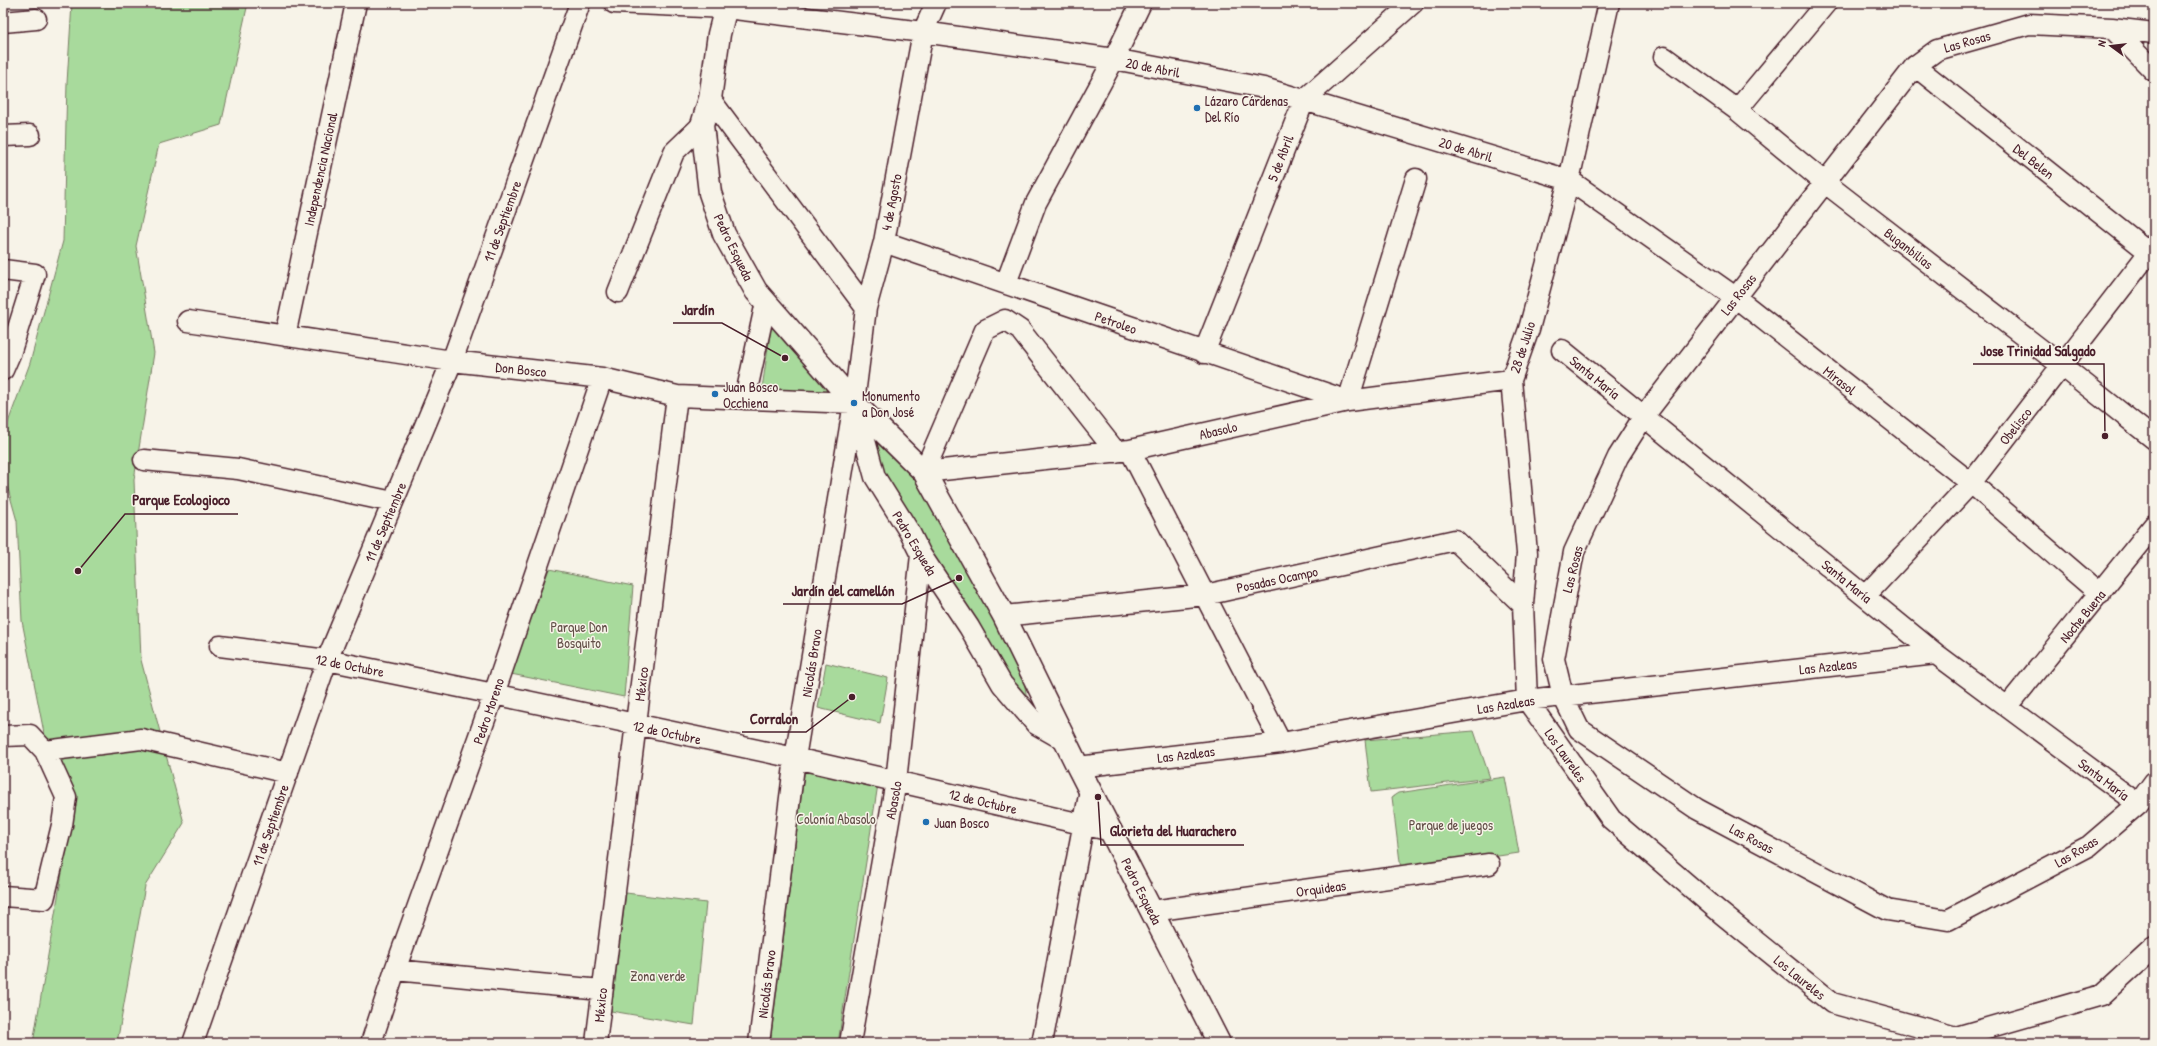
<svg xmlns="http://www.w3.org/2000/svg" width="2157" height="1046" viewBox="0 0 2157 1046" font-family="'Patrick Hand',sans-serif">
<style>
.park{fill:#a8da9c;stroke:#797c64}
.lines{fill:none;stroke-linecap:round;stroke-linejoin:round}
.street-casing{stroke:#4a1f2b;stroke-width:23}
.secondary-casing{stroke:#4a1f2b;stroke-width:25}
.street{stroke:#f7f3e8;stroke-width:20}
.secondary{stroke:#f7f3e8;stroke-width:22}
.poi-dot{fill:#1f6fb2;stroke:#f7f3e8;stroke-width:1.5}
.labels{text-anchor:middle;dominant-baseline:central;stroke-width:3;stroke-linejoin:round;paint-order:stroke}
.street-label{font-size:14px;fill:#4a1f2b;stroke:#f7f3e8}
.poi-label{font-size:14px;fill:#4a1f2b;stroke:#f7f3e8;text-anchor:start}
.park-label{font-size:14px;fill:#624e47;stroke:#f7f3e8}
.leader{fill:none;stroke:#4a1f2b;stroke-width:1.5}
.callout-dot{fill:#4a1f2b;stroke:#f7f3e8;stroke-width:1.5}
.callout-label{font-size:15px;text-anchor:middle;font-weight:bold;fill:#4a1f2b;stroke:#f7f3e8;stroke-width:3;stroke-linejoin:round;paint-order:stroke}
</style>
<rect width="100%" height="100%" fill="#f7f3e8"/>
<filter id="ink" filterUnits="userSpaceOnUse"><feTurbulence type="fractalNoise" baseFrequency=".025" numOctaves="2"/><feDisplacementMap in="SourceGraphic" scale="8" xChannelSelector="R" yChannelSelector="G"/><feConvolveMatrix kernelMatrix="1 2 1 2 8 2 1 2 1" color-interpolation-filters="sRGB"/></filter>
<g filter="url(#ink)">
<!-- park -->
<path class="park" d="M 72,3 L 248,3 L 221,125 L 159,144 L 136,246 L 154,353 L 134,480 L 141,660 L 184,823 L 145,886 L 117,1043 L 33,1043 L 74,803 L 44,733 L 22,621 L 17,521 L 3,471 L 3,436 L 30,363 L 63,241 L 67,83 Z
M 772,321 L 836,395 L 761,395 Z
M 868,426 L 923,482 L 1023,675 L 1028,705 L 879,476 Z
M 549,569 L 633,586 L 624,697 L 511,674 Z
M 826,663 L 888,678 L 880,723 L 818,708 Z
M 1474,731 L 1490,778 L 1371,792 L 1365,740 Z
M 805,767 L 878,784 L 838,1043 L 770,1043 Z
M 1505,777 L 1519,853 L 1401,870 L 1392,797 L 1398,793 Z
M 626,893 L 706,903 L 694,1025 L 611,1011 Z"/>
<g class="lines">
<defs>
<path id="street" d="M 614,3 L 726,8 L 923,32 L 1114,59 L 1264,88 L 1569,180 L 1735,297 L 1971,483 L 2100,594
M 1609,3 L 1569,180 L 1529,329 L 1511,380 L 1527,553 L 1523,605 L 1527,700 L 1611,819 L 1722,914 L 1832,1003 L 1956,1037 L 2102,995 L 2154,947
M 3,22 L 36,19
M 2112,28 L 2154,71
M 2154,33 L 2112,28 L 2029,24 L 1937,50 L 1915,66 L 1644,416 L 1618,457 L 1574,552 L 1554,659 L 1563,696 L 1579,729 L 1697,809 L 1887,910 L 1948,920 L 2089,846 L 2138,804 L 2154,782
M 1664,57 L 1737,110 L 1824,182 L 2061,365 L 2154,439
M 1915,66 L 2154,256
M 710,99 L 866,308
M 1737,110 L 1826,3
M 3,136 L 30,135
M 884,242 L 1348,401 L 1416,179
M 3,270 L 35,274 L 10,354 L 3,370
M 1006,283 L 1036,203 L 1114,59 L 1141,3
M 618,292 L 674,152 L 702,125
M 188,321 L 452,361 L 602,378 L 677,396 L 854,403
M 285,336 L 356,3
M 1562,350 L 1936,654 L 2138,804
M 1204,353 L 1304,100 L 1413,3
M 745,399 L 766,302
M 856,408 L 875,477 L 910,533 L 921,555 L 969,627 L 1002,684 L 1036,724 L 1064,740
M 1130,450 L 1281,743
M 1116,452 L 1020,330 L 1005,320 L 985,330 L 924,472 L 1130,450 L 1348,401 L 1511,380
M 144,460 L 238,469 L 393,502
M 1865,596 L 1971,483 L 2154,246
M 1004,616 L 1205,595 L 1455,540 L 1523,605
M 220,646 L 327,660 L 494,694 L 795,758 L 1112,831
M 2008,706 L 2154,525
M 3,736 L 30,735 L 45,751 L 66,797 L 62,825 L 44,899 L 3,896
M 45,751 L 141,739 L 288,773
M 1078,767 L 1281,743 L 1527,700 L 1936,654
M 1152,911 L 1489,864
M 395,970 L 601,990
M 193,1043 L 327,660 L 452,361 L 580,3
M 371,1043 L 395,970 L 494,694 L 602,378
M 596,1043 L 677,396
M 759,1043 L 795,758 L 854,403 L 866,308 L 884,242 L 923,32 L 936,3
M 850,1043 L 896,781 L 921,555
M 1042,1043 L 1090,790"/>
<path id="secondary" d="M 727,3 L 719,34 L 710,99 L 702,125 L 710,193 L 724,234 L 756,291 L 854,403 L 924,472 L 1004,616 L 1078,767 L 1219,1043"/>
</defs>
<!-- street casing -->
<use href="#street" class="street-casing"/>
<!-- secondary casing -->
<use href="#secondary" class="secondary-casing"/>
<!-- street -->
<use href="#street" class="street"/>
<!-- secondary -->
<use href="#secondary" class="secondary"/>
</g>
</g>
<!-- markers -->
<g class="poi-dot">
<circle cx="1197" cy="108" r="4"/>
<circle cx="715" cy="394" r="4"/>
<circle cx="854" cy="403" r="4"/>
<circle cx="926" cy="822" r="4"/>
</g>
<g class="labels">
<!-- street labels -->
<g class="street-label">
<text transform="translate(1967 41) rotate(-16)">Las Rosas</text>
<text transform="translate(1153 67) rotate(11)">20 de Abril</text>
<text transform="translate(1466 149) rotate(17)">20 de Abril</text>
<text transform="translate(1280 158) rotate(-69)">5 de Abril</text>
<text transform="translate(2034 161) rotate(38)">Del Belen</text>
<text transform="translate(320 169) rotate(-78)">Independencia Nacional</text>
<text transform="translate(891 202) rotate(-79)">4 de Agosto</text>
<text transform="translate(502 221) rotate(-70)">11 de Septiembre</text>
<text transform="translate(734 247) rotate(64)">Pedro Esqueda</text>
<text transform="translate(1909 248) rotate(38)">Buganbilias</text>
<text transform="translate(1738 294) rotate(-52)">Las Rosas</text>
<text transform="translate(1116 322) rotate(19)">Petroleo</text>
<text transform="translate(1522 347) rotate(-72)">28 de Julio</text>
<text transform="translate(521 369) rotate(6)">Don Bosco</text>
<text transform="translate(1595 377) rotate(39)">Santa María</text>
<text transform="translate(1840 380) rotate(38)">Mirasol</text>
<text transform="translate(2015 426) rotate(-52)">Obelisco</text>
<text transform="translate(1218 430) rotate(-13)">Abasolo</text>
<text transform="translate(385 522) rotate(-67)">11 de Septiembre</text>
<text transform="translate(915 543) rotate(59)">Pedro Esqueda</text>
<text transform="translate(1572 569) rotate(-76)">Las Rosas</text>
<text transform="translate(1277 579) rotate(-12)">Posadas Ocampo</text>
<text transform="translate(1847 581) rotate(39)">Santa María</text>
<text transform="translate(2082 616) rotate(-51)">Noche Buena</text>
<text transform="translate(811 663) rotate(-81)">Nicolás Bravo</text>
<text transform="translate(350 665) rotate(11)">12 de Octubre</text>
<text transform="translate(1828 666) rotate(-6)">Las Azaleas</text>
<text transform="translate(641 684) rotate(-83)">México</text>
<text transform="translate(1506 704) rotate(-9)">Las Azaleas</text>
<text transform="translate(488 711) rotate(-71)">Pedro Moreno</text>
<text transform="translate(667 732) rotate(12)">12 de Octubre</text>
<text transform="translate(1186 754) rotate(-7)">Las Azaleas</text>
<text transform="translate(1566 755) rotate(55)">Los Laureles</text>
<text transform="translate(2104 779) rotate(37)">Santa María</text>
<text transform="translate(893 800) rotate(-80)">Abasolo</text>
<text transform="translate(983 801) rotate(13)">12 de Octubre</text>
<text transform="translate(270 825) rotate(-71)">11 de Septiembre</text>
<text transform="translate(1752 838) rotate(28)">Las Rosas</text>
<text transform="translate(2076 851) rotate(-31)">Las Rosas</text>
<text transform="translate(1321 888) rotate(-8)">Orquideas</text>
<text transform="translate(1142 891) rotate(63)">Pedro Esqueda</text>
<text transform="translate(1800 977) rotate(39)">Los Laureles</text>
<text transform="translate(766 984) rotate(-83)">Nicolás Bravo</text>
<text transform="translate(600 1005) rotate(-84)">México</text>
</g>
<!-- poi labels -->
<g class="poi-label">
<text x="1205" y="100">Lázaro Cárdenas<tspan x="1205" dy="16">Del Río</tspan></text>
<text x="723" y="386">Juan Bosco<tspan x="723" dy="16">Occhiena</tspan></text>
<text x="862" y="395">Monumento<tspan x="862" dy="16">a Don José</tspan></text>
<text x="934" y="822">Juan Bosco</text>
</g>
<!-- park labels -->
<g class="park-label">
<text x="579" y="626">Parque Don<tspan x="579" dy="16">Bosquito</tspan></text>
<text x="836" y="818">Colonía Abasolo</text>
<text x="1451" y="824">Parque de juegos</text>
<text x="658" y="975">Zona verde</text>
</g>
</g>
<!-- callouts -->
<path class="leader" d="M785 358L722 323H673M2105 436L2104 364H1973M78 571L125 514H238M959 578L902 604H783M852 697L806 732H742M1098 797L1101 845H1244"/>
<g class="callout-dot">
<circle cx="785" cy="358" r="4"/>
<circle cx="2105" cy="436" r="4"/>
<circle cx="78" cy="571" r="4"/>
<circle cx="959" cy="578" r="4"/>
<circle cx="852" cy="697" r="4"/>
<circle cx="1098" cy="797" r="4"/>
</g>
<g class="callout-label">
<text x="698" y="315">Jardín</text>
<text x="2038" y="356">Jose Trinidad Salgado</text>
<text x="181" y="505">Parque Ecologioco</text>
<text x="843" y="596">Jardín del camellón</text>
<text x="774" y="724">Corralon</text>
<text x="1173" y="836">Glorieta del Huarachero</text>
</g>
<!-- margin -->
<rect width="2157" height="1046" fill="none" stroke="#f7f3e8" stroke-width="16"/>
<rect x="8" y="8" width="2141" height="1030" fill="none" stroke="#4a1f2b" stroke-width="1.5" filter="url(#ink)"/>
<!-- north arrow -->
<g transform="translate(2111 46) rotate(285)" stroke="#f7f3e8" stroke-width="3" paint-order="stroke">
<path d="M0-3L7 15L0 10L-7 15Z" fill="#4a1f2b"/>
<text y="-6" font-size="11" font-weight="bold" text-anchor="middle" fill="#4a1f2b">N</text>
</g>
</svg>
